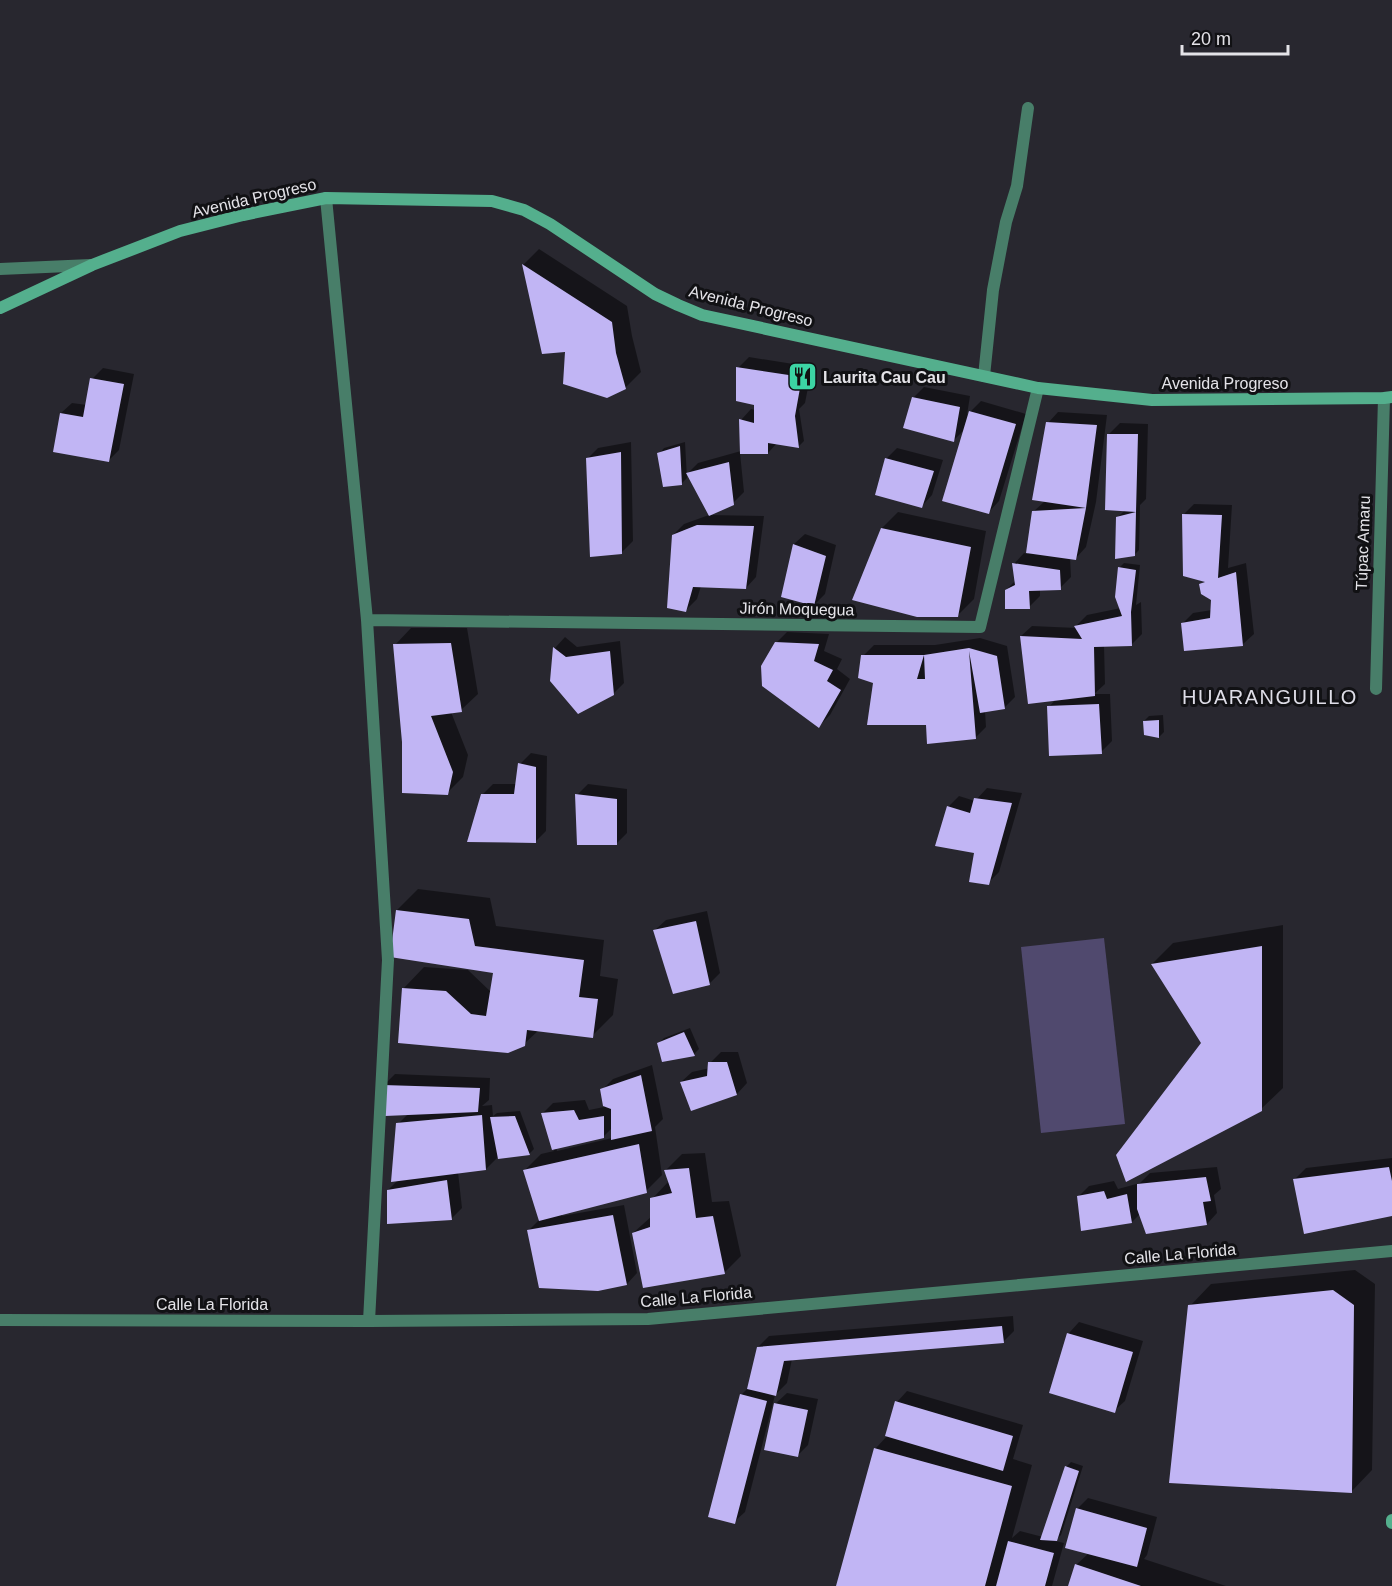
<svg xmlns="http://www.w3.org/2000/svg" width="1392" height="1586" viewBox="0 0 1392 1586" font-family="Arial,sans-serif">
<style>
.green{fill:#50496e}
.shadow{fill:#0007;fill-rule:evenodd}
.building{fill:#c1b5f4;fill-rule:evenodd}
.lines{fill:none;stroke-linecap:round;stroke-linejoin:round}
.street{stroke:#487e69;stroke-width:12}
.secondary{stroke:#54af8d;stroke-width:12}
.labels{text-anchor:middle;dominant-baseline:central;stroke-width:6;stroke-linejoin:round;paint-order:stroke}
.street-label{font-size:16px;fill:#e4e3e8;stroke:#111114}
.poi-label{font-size:16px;font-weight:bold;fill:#e4e3e8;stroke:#111114;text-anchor:start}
.quarter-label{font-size:20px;letter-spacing:1.5px;fill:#dedde7;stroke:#111114}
</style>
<rect width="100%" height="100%" fill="#28272f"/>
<!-- green -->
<path class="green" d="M 1104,938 L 1125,1124 L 1041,1133 L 1021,947 Z"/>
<!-- shadow -->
<path class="shadow" d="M 539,249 L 627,306 L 632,336 L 641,372 L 625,388 L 567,351 L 523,265 Z
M 749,357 L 812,367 L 805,403 L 799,409 L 804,441 L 799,446 L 777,443 L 768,453 L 740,453 L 744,492 L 733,503 L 688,473 L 698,463 L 741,451 L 741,420 L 751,409 L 755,410 L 755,404 L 738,368 Z
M 103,368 L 134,374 L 119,450 L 108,461 L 61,413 L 72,403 L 87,405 L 92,379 Z
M 924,387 L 970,396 L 967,415 L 981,401 L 1026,414 L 999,501 L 989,512 L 965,429 L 953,441 L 913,398 Z
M 1058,412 L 1107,415 L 1096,502 L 1086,547 L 1076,558 L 1070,557 L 1071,577 L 1060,588 L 1040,589 L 1040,596 L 1029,607 L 1006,590 L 1016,580 L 1014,564 L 1024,553 L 1028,554 L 1033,512 L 1045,501 L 1048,423 Z
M 1120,423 L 1148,424 L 1146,499 L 1140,505 L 1139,550 L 1134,555 L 1118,517 L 1125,510 L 1109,434 Z
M 631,442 L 633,541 L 622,552 L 587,459 L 598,448 Z
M 685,442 L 687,478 L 682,483 L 659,454 L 664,448 Z
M 897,448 L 943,460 L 932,495 L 922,506 L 886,459 Z
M 1194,504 L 1232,505 L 1228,568 L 1246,563 L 1254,634 L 1243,644 L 1182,624 L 1193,613 L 1212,610 L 1212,599 L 1201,584 L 1204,581 L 1183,515 Z
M 898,512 L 986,531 L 974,599 L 958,615 L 882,528 Z
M 709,515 L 764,516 L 756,577 L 746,588 L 701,586 L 697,599 L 686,610 L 673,535 L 684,524 Z
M 805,534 L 836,545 L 825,594 L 814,605 L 783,596 L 794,544 Z
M 1124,563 L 1140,565 L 1136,605 L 1141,602 L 1142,634 L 1131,645 L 1104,645 L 1105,684 L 1094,694 L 1110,694 L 1112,741 L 1101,752 L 1049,707 L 1056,699 L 1021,636 L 1032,626 L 1077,628 L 1076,626 L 1087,615 L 1121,608 L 1119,568 Z
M 411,628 L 467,628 L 478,694 L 461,710 L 451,712 L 468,755 L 463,777 L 447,793 L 404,742 L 395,645 Z
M 787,632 L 829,634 L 824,651 L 842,659 L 837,669 L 850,679 L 830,715 L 819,726 L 776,643 Z
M 565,637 L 577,647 L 620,641 L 624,683 L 613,694 L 551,681 L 555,648 Z
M 980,638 L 1007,646 L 1015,697 L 1004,708 L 985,711 L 986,727 L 975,738 L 928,723 L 875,682 L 863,656 L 874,645 L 935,645 Z
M 1163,715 L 1164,732 L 1159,737 L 1144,721 L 1149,716 Z
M 531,753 L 547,756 L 546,831 L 535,842 L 482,795 L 493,784 L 517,784 L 520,764 Z
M 588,784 L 627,789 L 627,833 L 616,844 L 577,795 Z
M 987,788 L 1022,793 L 999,872 L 988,883 L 976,852 L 948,807 L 959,796 L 975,801 Z
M 418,889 L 490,898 L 496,926 L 604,940 L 600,976 L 618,979 L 613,1015 L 592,1036 L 539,1030 L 524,1044 L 403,989 L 424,967 L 468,970 L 491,992 L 495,972 L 397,910 Z
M 707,911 L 720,973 L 709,984 L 655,930 L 666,920 Z
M 1283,925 L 1283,1088 L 1261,1109 L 1152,964 L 1173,943 Z
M 690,1028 L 699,1049 L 694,1054 L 663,1060 L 659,1043 L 664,1038 Z
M 721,1052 L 738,1052 L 747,1083 L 737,1094 L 681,1082 L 692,1072 L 710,1068 L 710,1063 Z
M 652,1065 L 663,1119 L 655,1127 L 662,1175 L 646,1191 L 562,1213 L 562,1216 L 624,1205 L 637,1273 L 627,1284 L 529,1230 L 540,1219 L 524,1171 L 541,1154 L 554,1151 L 542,1114 L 553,1103 L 585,1100 L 589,1110 L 604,1107 L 602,1090 L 613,1079 ZM 612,1128 L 612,1138 L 557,1151 L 556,1148 L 603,1137 Z
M 395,1074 L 490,1078 L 489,1100 L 482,1106 L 492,1105 L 493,1116 L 497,1113 L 520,1111 L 534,1149 L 529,1154 L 499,1156 L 486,1169 L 458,1172 L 462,1208 L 451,1219 L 388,1190 L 399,1179 L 398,1124 L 408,1114 L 384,1085 Z
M 705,1153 L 712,1202 L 729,1201 L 741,1256 L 725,1272 L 644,1286 L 633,1233 L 652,1216 L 652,1199 L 668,1182 L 666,1170 L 682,1154 Z
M 1392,1158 L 1392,1214 L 1295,1179 L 1306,1168 Z
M 1217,1167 L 1221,1189 L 1214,1195 L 1217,1213 L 1207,1224 L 1140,1214 L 1132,1222 L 1078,1197 L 1089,1186 L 1114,1181 L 1118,1189 L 1140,1183 L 1150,1173 Z
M 1355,1270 L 1375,1284 L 1372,1470 L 1351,1492 L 1190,1306 L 1211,1284 Z
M 1013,1316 L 1014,1331 L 1003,1342 L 792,1359 L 787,1383 L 775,1395 L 745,1512 L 734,1522 L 710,1516 L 742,1394 L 749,1387 L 758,1347 L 769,1336 Z
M 1079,1322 L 1143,1341 L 1125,1401 L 1114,1411 L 1051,1392 L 1069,1333 Z
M 907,1391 L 1023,1425 L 1013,1459 L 1032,1465 L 1012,1538 L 1020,1531 L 1043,1537 L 1066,1467 L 1071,1462 L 1083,1466 L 1061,1535 L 1055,1541 L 1064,1543 L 1052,1586 L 837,1586 L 875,1449 L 888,1435 L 897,1402 Z
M 787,1393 L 818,1399 L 808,1445 L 797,1456 L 774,1405 Z
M 1088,1498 L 1157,1517 L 1147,1555 L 1144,1559 L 1226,1586 L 1070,1586 L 1076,1565 L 1089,1553 L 1077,1509 Z"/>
<!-- building -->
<path class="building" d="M 522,264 L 612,322 L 616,353 L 626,389 L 607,398 L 563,384 L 565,352 L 542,354 Z
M 736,367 L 802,377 L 795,416 L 799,448 L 768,443 L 768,454 L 740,454 L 739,419 L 754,423 L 754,405 L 736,401 Z
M 90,378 L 124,384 L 109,462 L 53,452 L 60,413 L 83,417 Z
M 912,397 L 960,407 L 954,442 L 903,428 Z
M 969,411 L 1016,424 L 989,514 L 942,501 Z
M 1046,422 L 1097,425 L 1086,508 L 1032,500 Z
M 1107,434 L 1138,434 L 1136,512 L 1135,556 L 1115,559 L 1116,517 L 1136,512 L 1105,510 Z
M 680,446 L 682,485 L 663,487 L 657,453 Z
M 621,452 L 622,554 L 590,557 L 586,458 Z
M 885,458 L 934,471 L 922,508 L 875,495 Z
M 729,462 L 734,505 L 709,516 L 686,473 Z
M 1086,508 L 1076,560 L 1026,553 L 1032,511 Z
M 1182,514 L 1222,515 L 1218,578 L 1236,572 L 1243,646 L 1184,651 L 1181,623 L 1210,618 L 1211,600 L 1201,594 L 1199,584 L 1205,582 L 1183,576 Z
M 697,525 L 754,526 L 746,589 L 693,587 L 686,612 L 667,608 L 672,535 Z
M 881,528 L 971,547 L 958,617 L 917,617 L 852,600 Z
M 793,544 L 826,556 L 814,606 L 781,597 Z
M 1012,563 L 1060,570 L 1061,590 L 1029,591 L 1030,609 L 1005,609 L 1005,590 L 1015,585 Z
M 1118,567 L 1136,570 L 1131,612 L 1132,646 L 1094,647 L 1095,696 L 1028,704 L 1020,636 L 1082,639 L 1074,626 L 1122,616 L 1115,597 Z
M 775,642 L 819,644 L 814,661 L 833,670 L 827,681 L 841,690 L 819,728 L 762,686 L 761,666 Z
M 451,643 L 462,712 L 431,716 L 453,772 L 448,795 L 402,793 L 402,742 L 393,644 Z
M 553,647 L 566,657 L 610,651 L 614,695 L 578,714 L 550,681 Z
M 969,648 L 997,656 L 1005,709 L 980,713 L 969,651 L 976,739 L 927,744 L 926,725 L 867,725 L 873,683 L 858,678 L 861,655 L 924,655 ZM 924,655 L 925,679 L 917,679 Z
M 1099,704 L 1102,754 L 1049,756 L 1047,706 Z
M 1159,720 L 1159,738 L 1144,735 L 1143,721 Z
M 518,763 L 536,767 L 536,843 L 467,842 L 481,794 L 514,794 Z
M 575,794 L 617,799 L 617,845 L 577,845 Z
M 974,798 L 1012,803 L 989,885 L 969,882 L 974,853 L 935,846 L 947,806 L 970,813 Z
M 396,910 L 469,919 L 475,946 L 584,960 L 579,997 L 598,999 L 593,1038 L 527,1030 L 525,1046 L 508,1053 L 398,1043 L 402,988 L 446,991 L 471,1014 L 486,1016 L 493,973 L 390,957 Z
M 696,921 L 710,985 L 673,994 L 653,930 Z
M 1262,946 L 1262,1111 L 1126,1182 L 1116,1155 L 1201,1043 L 1151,964 Z
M 684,1032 L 695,1056 L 662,1062 L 657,1043 Z
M 708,1062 L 727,1062 L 737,1095 L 691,1111 L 680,1082 L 707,1076 Z
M 641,1075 L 652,1131 L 611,1140 L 611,1109 L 603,1106 L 600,1089 Z
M 383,1085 L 480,1088 L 478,1112 L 385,1116 Z
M 574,1110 L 579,1120 L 604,1116 L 604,1138 L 552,1150 L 541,1113 Z
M 482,1115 L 486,1170 L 391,1182 L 396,1123 Z
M 515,1116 L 530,1155 L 498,1159 L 490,1117 Z
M 639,1144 L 647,1193 L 539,1221 L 523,1170 Z
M 1389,1167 L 1392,1181 L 1392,1216 L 1304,1234 L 1293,1179 Z
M 689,1168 L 696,1218 L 713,1216 L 725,1274 L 643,1288 L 632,1233 L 650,1227 L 650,1198 L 672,1193 L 664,1170 Z
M 1206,1177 L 1211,1201 L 1203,1202 L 1207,1225 L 1146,1234 L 1137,1209 L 1137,1184 Z
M 447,1180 L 452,1220 L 387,1224 L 387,1190 Z
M 1104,1191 L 1107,1199 L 1127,1194 L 1132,1223 L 1081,1231 L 1077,1196 Z
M 613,1215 L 627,1285 L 598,1291 L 539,1288 L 527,1230 Z
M 1333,1290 L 1354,1305 L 1352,1493 L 1169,1483 L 1188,1305 Z
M 1002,1326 L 1004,1343 L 784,1361 L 776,1396 L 747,1389 L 757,1347 Z
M 1067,1333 L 1133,1352 L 1115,1413 L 1049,1393 Z
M 740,1394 L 767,1401 L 735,1524 L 708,1517 Z
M 895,1401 L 1013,1436 L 1003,1471 L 885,1436 Z
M 774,1403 L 808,1410 L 798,1457 L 764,1450 Z
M 874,1448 L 1012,1486 L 985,1586 L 836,1586 Z
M 1065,1466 L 1079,1471 L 1057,1541 L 1040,1540 Z
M 1076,1508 L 1147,1528 L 1137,1567 L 1065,1548 Z
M 1008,1541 L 1054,1553 L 1045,1586 L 996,1586 Z
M 1075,1564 L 1141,1586 L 1068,1586 Z"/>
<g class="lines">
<!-- street -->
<path class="street" d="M 326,198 L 367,620 L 388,960 L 369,1321
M 0,269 L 91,265
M 984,376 L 993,290 L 1006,222 L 1017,186 L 1028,108
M 367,620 L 980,627 L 1038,388
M 1376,689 L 1384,398
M 0,1320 L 369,1321 L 648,1319 L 1392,1251"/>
<!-- secondary -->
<path class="secondary" d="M 0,308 L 92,265 L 180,231 L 243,215 L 326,198 L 492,201 L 524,210 L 550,224 L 655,294 L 678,305 L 702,315 L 1038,388 L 1152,400 L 1384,398 L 1392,397
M 1392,1520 L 1392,1523"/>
</g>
<!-- icons -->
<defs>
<symbol id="restaurant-square" viewBox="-11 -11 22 22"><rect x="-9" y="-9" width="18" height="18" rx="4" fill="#3cd4a4" stroke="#111114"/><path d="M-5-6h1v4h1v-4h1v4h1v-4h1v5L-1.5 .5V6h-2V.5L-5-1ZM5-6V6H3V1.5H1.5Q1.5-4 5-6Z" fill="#111"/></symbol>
</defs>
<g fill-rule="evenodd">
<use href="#restaurant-square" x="786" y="360" width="33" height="33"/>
</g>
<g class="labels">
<!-- street labels -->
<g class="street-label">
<text transform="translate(254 198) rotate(-13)">Avenida Progreso</text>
<text transform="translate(751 306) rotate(14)">Avenida Progreso</text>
<text x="1225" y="383">Avenida Progreso</text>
<text transform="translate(1363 543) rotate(-88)">Túpac Amaru</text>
<text transform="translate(797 609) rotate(1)">Jirón Moquegua</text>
<text transform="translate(1180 1254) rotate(-5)">Calle La Florida</text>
<text transform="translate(696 1297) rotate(-5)">Calle La Florida</text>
<text x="212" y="1304">Calle La Florida</text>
</g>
<!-- poi labels -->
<g class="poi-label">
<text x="823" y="377">Laurita Cau Cau</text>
</g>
<!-- quarter labels -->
<g class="quarter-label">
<text x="1270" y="697">HUARANGUILLO</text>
</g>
</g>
<!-- scale -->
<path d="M1182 45v9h106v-9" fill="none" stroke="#e4e3e8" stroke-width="3"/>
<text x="1191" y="45" font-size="18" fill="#e4e3e8" stroke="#111114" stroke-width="4.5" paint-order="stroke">20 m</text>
</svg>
